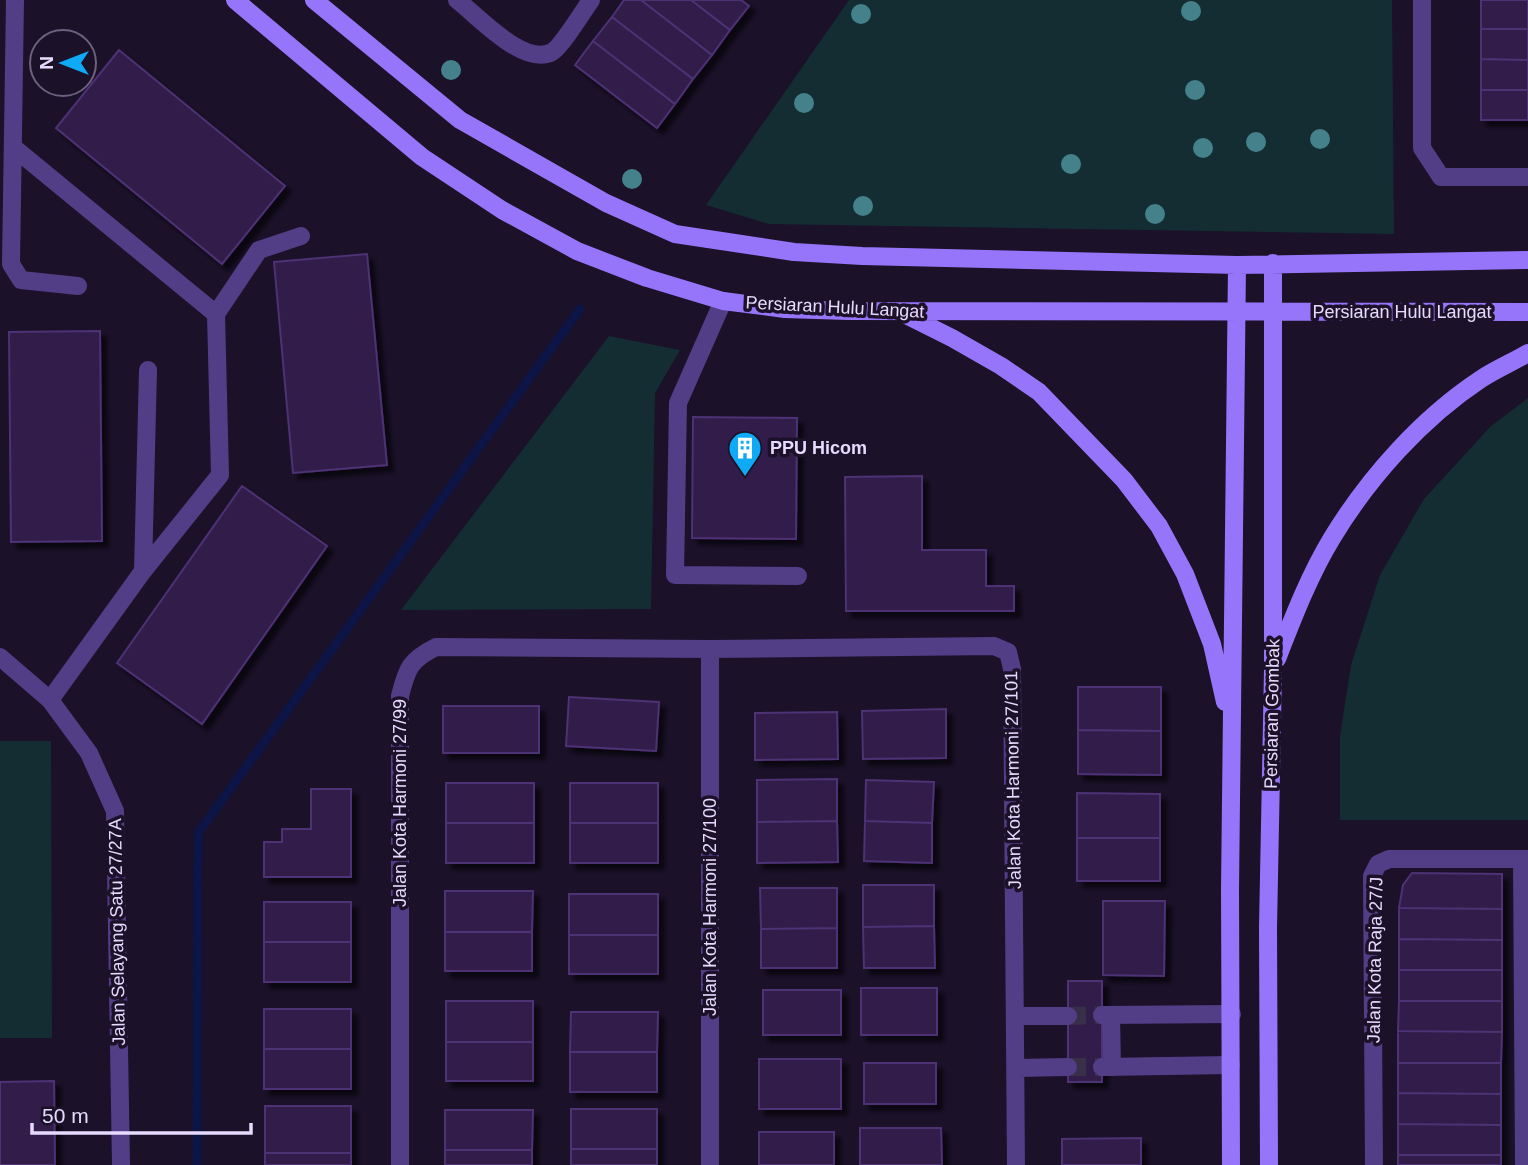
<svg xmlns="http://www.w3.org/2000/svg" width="1528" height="1165" viewBox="0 0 1528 1165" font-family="Arial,sans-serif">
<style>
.green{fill:#142d32}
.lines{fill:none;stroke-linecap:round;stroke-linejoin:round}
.stream{stroke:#0d1546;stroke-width:9}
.building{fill:#301e49;stroke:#4d3174;stroke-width:2;filter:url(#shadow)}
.minor-tunnel{stroke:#392f49;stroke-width:18;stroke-dasharray:18 9;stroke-linecap:butt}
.service{stroke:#513e86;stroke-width:18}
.minor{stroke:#513e86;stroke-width:18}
.secondary{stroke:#9775fa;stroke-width:18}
.tree{fill:#45818a}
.labels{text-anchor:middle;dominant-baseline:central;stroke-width:7;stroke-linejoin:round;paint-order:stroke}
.street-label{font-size:18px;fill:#e6dafe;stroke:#1b1129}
.poi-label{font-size:18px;font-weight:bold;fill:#e6dafe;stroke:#1b1129;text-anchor:start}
</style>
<defs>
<filter id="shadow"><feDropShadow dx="6" dy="6" stdDeviation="2" flood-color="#0009"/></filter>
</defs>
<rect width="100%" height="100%" fill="#1b1129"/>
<!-- green -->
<path class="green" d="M 849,0 L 1392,0 L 1394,234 L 769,224 L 706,205 Z
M 609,336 L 680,350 L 655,393 L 651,609 L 401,610 Z
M 1528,398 L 1528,820 L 1340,820 L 1340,736 L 1351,665 L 1380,575 L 1424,499 L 1490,427 Z
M 0,741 L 51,741 L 52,1038 L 0,1038 Z"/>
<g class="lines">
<!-- stream -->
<path class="stream" d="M 197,1165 L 198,833 L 580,309"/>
</g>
<!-- building -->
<path class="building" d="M 624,0 L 641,0 L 712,55 L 693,79 L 612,17 Z
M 641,0 L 691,0 L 730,30 L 712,55 Z
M 691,0 L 741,0 L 749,6 L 730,30 Z
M 1481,0 L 1528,0 L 1528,29 L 1481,29 Z
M 612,17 L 693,79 L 675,104 L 593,41 Z
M 1481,29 L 1528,29 L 1528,60 L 1481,59 Z
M 593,41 L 675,104 L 657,128 L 575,65 Z
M 119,50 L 285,186 L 222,264 L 56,128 Z
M 1481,59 L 1528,60 L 1528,90 L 1481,90 Z
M 1481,90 L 1528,90 L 1528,120 L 1481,120 Z
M 367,254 L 387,465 L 293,473 L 274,262 Z
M 100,331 L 102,541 L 11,542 L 9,332 Z
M 693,417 L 797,418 L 796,539 L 692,538 Z
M 922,476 L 922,550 L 986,550 L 986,586 L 1014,586 L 1014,611 L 846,611 L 845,477 Z
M 242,486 L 327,546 L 202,724 L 117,663 Z
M 1078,687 L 1161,687 L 1161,731 L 1078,730 Z
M 569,697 L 659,702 L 656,751 L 566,746 Z
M 443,706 L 539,706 L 539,753 L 443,753 Z
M 946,709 L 946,758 L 863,759 L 862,711 Z
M 837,712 L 838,759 L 755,760 L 755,713 Z
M 1078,730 L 1161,731 L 1161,775 L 1078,774 Z
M 837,779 L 837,821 L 757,822 L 757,780 Z
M 866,780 L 934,782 L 932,823 L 865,821 Z
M 446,783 L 534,783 L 534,823 L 446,823 Z
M 570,783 L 658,783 L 658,823 L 570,823 Z
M 311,789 L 351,789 L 351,877 L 264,877 L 264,842 L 282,842 L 282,829 L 311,829 Z
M 1077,793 L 1160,794 L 1160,838 L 1077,838 Z
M 837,821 L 838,862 L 757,863 L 757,822 Z
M 865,821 L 932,823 L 932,863 L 864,861 Z
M 446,823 L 534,823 L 534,863 L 446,863 Z
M 570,823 L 658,823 L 658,863 L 570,863 Z
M 1077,838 L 1160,838 L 1160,881 L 1077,881 Z
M 1412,873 L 1502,874 L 1502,909 L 1399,908 L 1403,885 Z
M 863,885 L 934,885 L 934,926 L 863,927 Z
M 760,888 L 837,888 L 837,928 L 761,929 Z
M 445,891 L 533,891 L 532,932 L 445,932 Z
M 569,894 L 658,894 L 658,935 L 569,935 Z
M 1103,901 L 1165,901 L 1164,976 L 1103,975 Z
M 264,902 L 351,902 L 351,942 L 264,942 Z
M 1399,908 L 1502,909 L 1502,940 L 1399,939 Z
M 934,926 L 935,968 L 864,968 L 863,927 Z
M 837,928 L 837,968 L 761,968 L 761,929 Z
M 445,932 L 532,932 L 532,971 L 445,971 Z
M 569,935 L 658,935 L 658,974 L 569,974 Z
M 1399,939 L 1502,940 L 1502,970 L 1399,970 Z
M 264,942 L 351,942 L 351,982 L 264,982 Z
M 1399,970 L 1502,970 L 1502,1001 L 1399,1001 Z
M 1068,981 L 1102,981 L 1102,1082 L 1068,1082 Z
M 861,988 L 937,988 L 937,1035 L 861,1035 Z
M 763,990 L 841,990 L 841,1035 L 763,1035 Z
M 446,1001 L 533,1001 L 533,1042 L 446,1042 Z
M 1399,1001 L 1502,1001 L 1502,1032 L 1398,1031 Z
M 264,1009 L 351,1009 L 351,1049 L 264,1049 Z
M 571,1012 L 658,1012 L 657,1052 L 570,1052 Z
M 1398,1031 L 1502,1032 L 1501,1063 L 1398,1063 Z
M 446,1042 L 533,1042 L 533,1081 L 446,1081 Z
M 264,1049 L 351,1049 L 351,1089 L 264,1089 Z
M 570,1052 L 657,1052 L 657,1092 L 570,1092 Z
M 759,1059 L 841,1059 L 841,1109 L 759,1109 Z
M 864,1063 L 936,1063 L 936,1104 L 864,1104 Z
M 1398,1063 L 1501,1063 L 1501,1094 L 1398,1093 Z
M 54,1081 L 55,1165 L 0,1165 L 0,1082 Z
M 1398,1093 L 1501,1094 L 1501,1125 L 1398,1124 Z
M 265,1106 L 351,1106 L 351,1153 L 265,1153 Z
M 571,1109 L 657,1109 L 657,1149 L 571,1149 Z
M 445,1110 L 533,1110 L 532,1150 L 445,1150 Z
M 1398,1124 L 1501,1125 L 1501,1155 L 1398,1155 Z
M 860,1128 L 941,1128 L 942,1165 L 860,1165 Z
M 759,1132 L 834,1132 L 834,1165 L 759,1165 Z
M 1141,1138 L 1141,1165 L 1062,1165 L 1062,1139 Z
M 571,1149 L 657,1149 L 657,1165 L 571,1165 Z
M 445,1150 L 532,1150 L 532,1165 L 445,1165 Z
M 265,1153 L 351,1153 L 351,1165 L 265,1165 Z
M 1398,1155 L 1501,1155 L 1501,1165 L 1398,1165 Z"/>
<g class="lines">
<!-- minor-tunnel -->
<path class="minor-tunnel" d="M 1068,1016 L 1102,1015
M 1068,1067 L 1102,1067"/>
<!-- service -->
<path class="service" d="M 15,0 L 11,264 L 21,280 L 78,286
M 13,147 L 216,314 L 220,475 L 143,571
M 723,301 L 678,403 L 675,575 L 798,576
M 50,700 L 143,571 L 148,370
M 1522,859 L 1524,1165
M 1111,1015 L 1112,1067"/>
<!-- minor -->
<path class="minor" d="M 457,0 C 479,17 524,67 552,52 C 561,47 584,10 591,0
M 1422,0 L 1422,148 L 1441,177 L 1528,177
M 216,314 L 259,250 L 301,236
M 0,657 L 50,700 L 89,753 L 115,811 L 121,1165
M 1102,1015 L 1232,1014
M 1016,1016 L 1068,1016
M 1102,1067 L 1231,1065
M 1017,1068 L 1068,1067
M 400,1165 L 400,696 C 407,668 410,660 436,647 L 710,649 L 994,646 L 1008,652 L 1012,669 L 1016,1165
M 710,1165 L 710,649
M 1374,1165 L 1372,876 L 1378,864 L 1389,859 L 1528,859"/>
<!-- secondary -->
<path class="secondary" d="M 235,0 L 422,157 L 502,210 L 577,251 L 647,278 L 723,301 L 785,309 L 848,311 L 1528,312
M 314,0 L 460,120 L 606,203 L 675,234 L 794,252 L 862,256 L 1237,265 L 1528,260
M 904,314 L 952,338 L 1001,366 L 1039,392 L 1124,480 L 1159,526 L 1185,574 L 1212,644 L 1225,702
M 1277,659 C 1293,618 1309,576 1332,538 C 1369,477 1422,418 1481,379 C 1496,369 1513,362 1528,353
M 1231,1165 L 1230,889 L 1237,265
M 1269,1165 L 1268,928 L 1273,670 L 1273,263"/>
</g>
<!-- trees -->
<g class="tree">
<circle cx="1191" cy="11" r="10"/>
<circle cx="861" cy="14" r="10"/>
<circle cx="451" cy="70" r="10"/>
<circle cx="1195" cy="90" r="10"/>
<circle cx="804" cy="103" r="10"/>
<circle cx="1320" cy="139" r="10"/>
<circle cx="1256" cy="142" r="10"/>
<circle cx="1203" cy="148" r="10"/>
<circle cx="1071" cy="164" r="10"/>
<circle cx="632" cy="179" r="10"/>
<circle cx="863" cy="206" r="10"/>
<circle cx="1155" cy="214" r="10"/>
</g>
<!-- icons -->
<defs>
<symbol id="building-pin" viewBox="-11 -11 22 30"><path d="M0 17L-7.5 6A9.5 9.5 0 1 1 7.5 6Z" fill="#0eaaf6" stroke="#1b1129"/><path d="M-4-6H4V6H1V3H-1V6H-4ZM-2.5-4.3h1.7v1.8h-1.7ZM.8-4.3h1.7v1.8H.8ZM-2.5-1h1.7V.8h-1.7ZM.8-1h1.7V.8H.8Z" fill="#fff"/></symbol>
</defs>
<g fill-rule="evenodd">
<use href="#building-pin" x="726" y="429" width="38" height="52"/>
</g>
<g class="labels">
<!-- street labels -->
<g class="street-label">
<text transform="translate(835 307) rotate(3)">Persiaran Hulu Langat</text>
<text x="1402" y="312">Persiaran Hulu Langat</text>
<text transform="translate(1272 714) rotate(-89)">Persiaran Gombak</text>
<text transform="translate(1013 780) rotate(-91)">Jalan Kota Harmoni 27/101</text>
<text transform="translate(400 803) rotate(-90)">Jalan Kota Harmoni 27/99</text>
<text transform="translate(710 907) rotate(-90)">Jalan Kota Harmoni 27/100</text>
<text transform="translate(117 932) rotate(-91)">Jalan Selayang Satu 27/27A</text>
<text transform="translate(1375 960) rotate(-89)">Jalan Kota Raja 27/J</text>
</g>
<!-- poi labels -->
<g class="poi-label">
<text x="770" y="448">PPU Hicom</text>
</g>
</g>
<!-- north arrow -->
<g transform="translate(63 63) rotate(270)"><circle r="33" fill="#1b1129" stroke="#6c617e" stroke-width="2"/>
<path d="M0-5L12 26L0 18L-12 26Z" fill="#0eaaf6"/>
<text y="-10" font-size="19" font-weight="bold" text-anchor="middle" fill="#e6dafe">N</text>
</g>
<!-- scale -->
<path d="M32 1123v10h219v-10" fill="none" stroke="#e6dafe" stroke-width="3.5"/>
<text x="42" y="1123" font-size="21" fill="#e6dafe" stroke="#1b1129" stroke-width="5" paint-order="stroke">50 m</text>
</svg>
